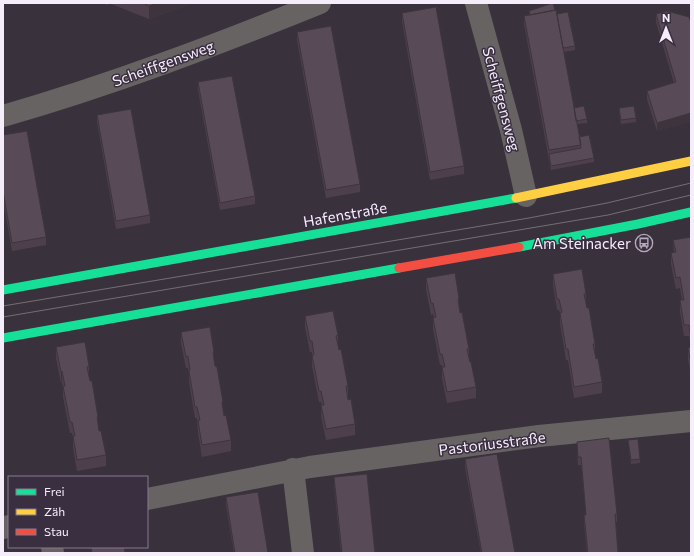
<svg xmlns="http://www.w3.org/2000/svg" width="694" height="556" viewBox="0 0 694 556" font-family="Commissioner,sans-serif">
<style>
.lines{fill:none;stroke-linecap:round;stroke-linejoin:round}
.street{stroke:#686363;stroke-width:22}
.fast{stroke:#16e098;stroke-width:9}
.slow{stroke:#ffcf43;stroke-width:9}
.jam{stroke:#f24e42;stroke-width:9}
.tram{stroke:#746f73;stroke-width:1}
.wall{fill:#4d404c}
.shaded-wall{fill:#3e343e}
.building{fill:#594a58;stroke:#3e343e}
.labels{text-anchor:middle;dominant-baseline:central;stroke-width:3;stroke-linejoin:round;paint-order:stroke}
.street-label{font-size:15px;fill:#f5edfa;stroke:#3a2e41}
.poi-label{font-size:15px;fill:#f5edfa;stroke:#3a2e41;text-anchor:end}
</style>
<rect width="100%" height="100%" fill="#39323d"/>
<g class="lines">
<!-- street -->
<path class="street" d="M 476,3 L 511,130 L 526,196
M 3,116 C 111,85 216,45 320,3
M 293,469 L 303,553
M 147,499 L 310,467 L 539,436 L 691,421
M 3,528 L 9,526
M 52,547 L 53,553"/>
<!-- fast -->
<path class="fast" d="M 519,247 L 638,224 L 691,212
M 3,290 L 516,198
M 3,338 L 399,268"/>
<!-- slow -->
<path class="slow" d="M 516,198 L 691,161"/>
<!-- jam -->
<path class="jam" d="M 399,268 L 519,247"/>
<!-- tram -->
<path class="tram" d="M 3,306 L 529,218 L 607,203 L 691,183
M 3,317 L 608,215 L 691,195"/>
</g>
<!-- wall -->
<path class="wall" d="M 102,3 L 108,3 L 108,5 Z
M 109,3 L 194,3 L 149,19 Z
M 555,10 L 575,46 L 575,50 L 564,52 L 574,108 L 587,119 L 587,123 L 577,124 L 579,137 L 594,158 L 594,162 L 551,170 L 524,24 L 524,16 L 529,15 L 529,11 Z
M 402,13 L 464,166 L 464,174 L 430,180 L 402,21 Z
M 656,14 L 691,121 L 657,131 L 647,99 L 647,91 L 674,83 L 656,22 Z
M 297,32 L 360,184 L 360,192 L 326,198 L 297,40 Z
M 198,82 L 255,196 L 255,204 L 220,210 L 198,90 Z
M 619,108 L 636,118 L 636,122 L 621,124 L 619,112 Z
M 97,115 L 150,215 L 150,223 L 116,229 L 97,122 Z
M 3,135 L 46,237 L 46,245 L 12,251 L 3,199 Z
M 691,237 L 691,375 L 688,359 L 688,348 L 691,347 L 689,336 L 684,336 L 680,312 L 680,300 L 682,300 L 680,288 L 676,289 L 671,264 L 671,253 L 674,253 L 673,240 Z
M 553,274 L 586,294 L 586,305 L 595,344 L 595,355 L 602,382 L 602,393 L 574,398 L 568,360 L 566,360 L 560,324 L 560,313 L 559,310 L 557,310 L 553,285 Z
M 426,278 L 459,298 L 459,308 L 469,349 L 469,358 L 476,387 L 476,398 L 447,403 L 442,378 L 442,365 L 440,365 L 433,329 L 433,318 L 434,317 L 433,314 L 431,315 L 426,289 Z
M 305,316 L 338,335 L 338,346 L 348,386 L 348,397 L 355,424 L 355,435 L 326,440 L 321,416 L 322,405 L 321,402 L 319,402 L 312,366 L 312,352 L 310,352 L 305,327 Z
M 181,332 L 214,352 L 214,362 L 224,416 L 231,440 L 231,451 L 202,457 L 198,432 L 197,418 L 195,418 L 189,382 L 189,373 L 188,368 L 186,368 L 181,343 Z
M 56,347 L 89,366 L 89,378 L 98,417 L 98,428 L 106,455 L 106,466 L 77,471 L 73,447 L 73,437 L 72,433 L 70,433 L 63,397 L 63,388 L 62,382 L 61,383 L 56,358 Z
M 628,440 L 640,459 L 640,463 L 631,464 Z
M 577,442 L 617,514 L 617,522 L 615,522 L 618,553 L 587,553 L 584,523 L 584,515 L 586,515 L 581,465 L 578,465 Z
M 465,459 L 515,553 L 481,553 L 465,467 Z
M 334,477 L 375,553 L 341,553 L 334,485 Z
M 226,497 L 268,553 L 234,553 L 226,505 Z"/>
<!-- shaded-wall -->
<path class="shaded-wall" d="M 157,3 L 194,3 L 149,19 L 149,6 Z
M 516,3 L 524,3 L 516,6 Z
M 691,113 L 691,121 L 657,131 L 657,123 Z
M 62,371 L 62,382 L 61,383 L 61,372 Z"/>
<!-- building -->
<path class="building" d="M 143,3 L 157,3 L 149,6 Z
M 553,3 L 555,10 L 530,15 L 529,11 Z
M 436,7 L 464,166 L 430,172 L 402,13 Z
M 556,10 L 581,145 L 549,150 L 524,16 Z
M 667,11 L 689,17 L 691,23 L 691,113 L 657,123 L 647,91 L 676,82 L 656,14 Z
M 568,12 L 575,46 L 563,48 L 557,14 Z
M 331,26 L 360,184 L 326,190 L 297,32 Z
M 232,76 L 255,196 L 220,203 L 198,82 Z
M 584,106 L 587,119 L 576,121 L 574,108 Z
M 634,106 L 636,118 L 621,120 L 619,108 Z
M 131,109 L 150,215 L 116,221 L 97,115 Z
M 27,131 L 46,237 L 12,243 L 3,191 L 3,135 Z
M 589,135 L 594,158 L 551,166 L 549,154 L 581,148 L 579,137 Z
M 691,237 L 691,337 L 689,325 L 684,325 L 680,300 L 684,300 L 680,277 L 676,278 L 671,253 L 676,252 L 673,240 Z
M 582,269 L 586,294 L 584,294 L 587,308 L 589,308 L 595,344 L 593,344 L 596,359 L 598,358 L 602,382 L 574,387 L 568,349 L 566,349 L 560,313 L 562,312 L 559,299 L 557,299 L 553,274 Z
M 455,273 L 459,298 L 458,299 L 460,313 L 462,312 L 469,349 L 467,349 L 470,362 L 471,362 L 476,387 L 447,392 L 442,367 L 445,367 L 442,354 L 440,354 L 433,318 L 436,317 L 433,303 L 431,303 L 426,278 Z
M 333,311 L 338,335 L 336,336 L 339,350 L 341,349 L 348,386 L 346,386 L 348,400 L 351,399 L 355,424 L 326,429 L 321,405 L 324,405 L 321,391 L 319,391 L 312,355 L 314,355 L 312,341 L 310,341 L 305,316 Z
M 210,327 L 214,352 L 213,352 L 215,366 L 217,367 L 223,402 L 222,402 L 224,416 L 226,415 L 231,440 L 202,445 L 198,421 L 200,420 L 197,407 L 195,407 L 189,371 L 190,370 L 188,356 L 186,357 L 181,332 Z
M 85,342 L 89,366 L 87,367 L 90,381 L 92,381 L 98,417 L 97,417 L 99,431 L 101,431 L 106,455 L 77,460 L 73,436 L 75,436 L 72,422 L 70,422 L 63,386 L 65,386 L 62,371 L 61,372 L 56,347 Z
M 691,347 L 691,364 L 688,348 Z
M 609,438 L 617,514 L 615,514 L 618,553 L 588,553 L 584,515 L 586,515 L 581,457 L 578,457 L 577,442 Z
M 638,439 L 640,459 L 631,460 L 628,440 Z
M 497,454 L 515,553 L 482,553 L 465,459 Z
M 367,474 L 375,553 L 342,553 L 334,477 Z
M 258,492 L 268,553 L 235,553 L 226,497 Z
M 91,547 L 124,547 L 125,553 L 92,553 Z"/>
<!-- icons -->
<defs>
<symbol id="bus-ring" viewBox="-11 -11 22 22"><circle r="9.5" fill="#3a2e41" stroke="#b3acb8" stroke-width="1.5"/><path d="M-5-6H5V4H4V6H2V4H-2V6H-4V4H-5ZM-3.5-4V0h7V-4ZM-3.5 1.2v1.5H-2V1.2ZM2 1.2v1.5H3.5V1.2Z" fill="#b3acb8"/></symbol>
</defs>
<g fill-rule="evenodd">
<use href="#bus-ring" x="634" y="233" width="20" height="20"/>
</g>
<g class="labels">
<!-- street labels -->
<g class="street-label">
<text transform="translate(163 63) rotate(-20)">Scheiffgensweg</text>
<text transform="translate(502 99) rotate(75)">Scheiffgensweg</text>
<text transform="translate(345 214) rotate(-10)">Hafenstraße</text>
<text transform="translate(492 443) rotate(-7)">Pastoriusstraße</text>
</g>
<!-- poi labels -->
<g class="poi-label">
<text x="631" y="243">Am Steinacker</text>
</g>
</g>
<!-- border -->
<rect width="694" height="556" fill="none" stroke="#f5edfa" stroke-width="8"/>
<!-- legend -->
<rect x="8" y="476" width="140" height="72" fill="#3a2e41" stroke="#857a8b"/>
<rect x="16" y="489" width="20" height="6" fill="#16e098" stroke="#857a8b"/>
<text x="44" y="496" font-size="12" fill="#f5edfa">Frei</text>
<rect x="16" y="509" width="20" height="6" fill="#ffcf43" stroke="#857a8b"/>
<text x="44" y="516" font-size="12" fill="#f5edfa">Zäh</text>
<rect x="16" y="529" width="20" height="6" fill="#f24e42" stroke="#857a8b"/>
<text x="44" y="536" font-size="12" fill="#f5edfa">Stau</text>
<!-- north arrow -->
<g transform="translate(666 28)" stroke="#3a2e41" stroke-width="3" paint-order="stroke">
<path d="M0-3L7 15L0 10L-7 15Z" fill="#f5edfa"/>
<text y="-6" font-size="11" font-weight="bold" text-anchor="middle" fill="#f5edfa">N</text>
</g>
</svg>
